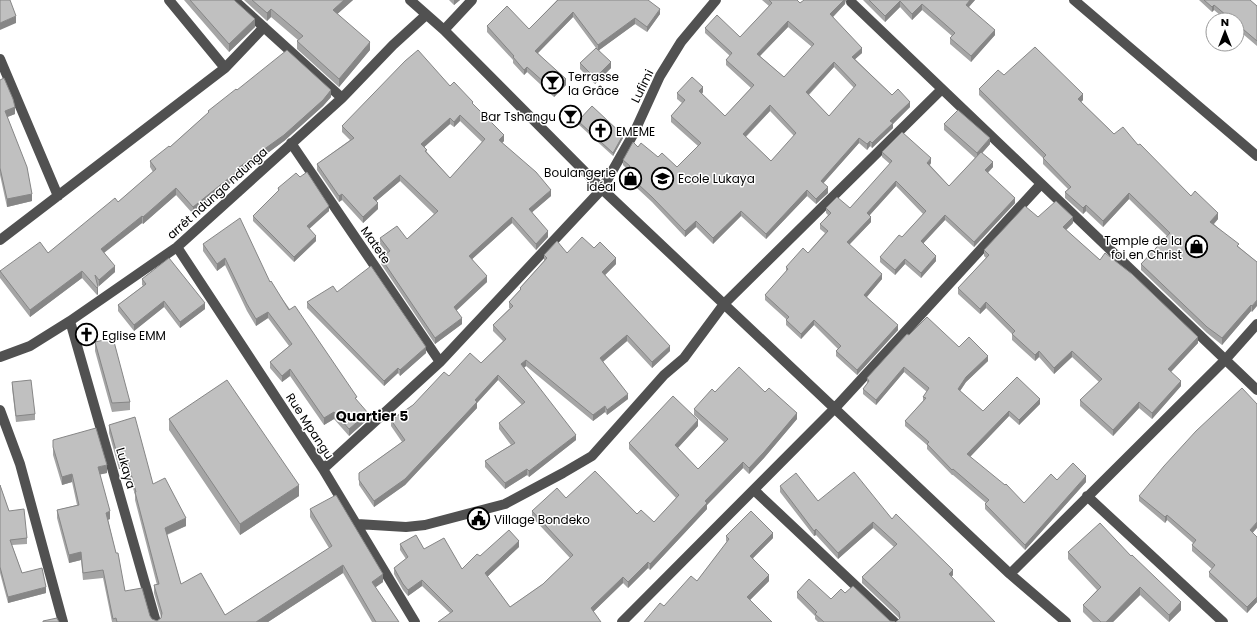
<svg xmlns="http://www.w3.org/2000/svg" width="1257" height="622" viewBox="0 0 1257 622" font-family="Poppins,sans-serif">
<style>
.lines{fill:none;stroke-linecap:round;stroke-linejoin:round}
.minor{stroke:#515151;stroke-width:10}
.wall{fill:#a5a5a5;fill-rule:evenodd}
.shaded-wall{fill:#868686}
.building{fill:#c0c0c0;stroke:#868686;fill-rule:evenodd}
.labels{text-anchor:middle;dominant-baseline:central;stroke-width:3;stroke-linejoin:round;paint-order:stroke}
.poi-label{font-size:12px;fill:#000;stroke:#fff;text-anchor:start}
.street-label{font-size:12px;fill:#000;stroke:#fff}
.quarter-label{font-size:14px;font-weight:bold;fill:#000;stroke:#fff}
</style>
<rect width="100%" height="100%" fill="#fff"/>
<g class="lines">
<!-- minor -->
<path class="minor" d="M 169,0 L 225,68
M 234,0 L 342,98
M 410,0 L 444,30 L 602,189 L 1010,574 L 1066,622
M 1074,0 L 1257,156
M 851,2 L 1257,390
M 444,30 L 472,0
M 0,59 L 58,196
M 291,143 L 440,362
M 0,240 L 225,68 L 264,27
M 177,247 L 323,469 L 415,622
M 70,321 L 156,622
M 0,357 L 30,346 L 70,321 L 177,247 L 342,98 L 393,45 L 426,15
M 0,410 L 20,464 L 63,622
M 323,469 L 440,362 L 602,189 L 634,133 L 660,76 L 681,42 L 716,0
M 754,490 L 894,622
M 1087,496 L 1223,622
M 357,524 L 406,527 L 425,525 L 505,504 L 563,473 L 592,456 L 664,375 L 684,358 L 724,304 L 942,89
M 1010,574 L 1225,360 L 1257,324
M 622,622 L 835,408 L 1041,184"/>
</g>
<!-- wall -->
<path class="wall" d="M 184,0 L 234,0 L 255,27 L 229,52 Z
M 244,0 L 353,0 L 337,14 L 370,50 L 339,87 L 297,49 L 297,41 L 298,40 L 271,17 L 267,21 Z
M 449,0 L 460,0 L 454,5 Z
M 557,0 L 660,14 L 647,32 L 635,24 L 599,50 L 611,68 L 595,84 L 580,69 L 580,63 L 596,48 L 573,17 L 538,53 L 566,85 L 554,97 L 527,72 L 524,75 L 513,63 L 513,60 L 487,32 L 487,26 L 529,29 Z
M 762,0 L 797,0 L 800,3 L 845,4 L 833,17 L 862,53 L 855,59 L 892,95 L 910,107 L 893,124 L 893,128 L 872,148 L 870,146 L 867,150 L 859,143 L 823,183 L 828,193 L 816,204 L 807,196 L 766,239 L 741,216 L 713,244 L 696,227 L 685,237 L 652,202 L 625,177 L 625,172 L 627,169 L 623,165 L 623,160 L 638,147 L 658,157 L 677,167 L 698,146 L 671,122 L 671,116 L 682,103 L 677,99 L 677,93 L 703,92 L 702,94 L 725,116 L 751,88 L 726,65 L 726,60 L 730,56 L 705,33 L 705,28 L 740,37 L 769,6 ZM 788,27 L 812,47 L 784,77 L 760,56 ZM 834,67 L 854,88 L 829,116 L 809,95 ZM 770,111 L 794,136 L 771,161 L 746,137 Z
M 863,0 L 975,0 L 969,7 L 995,35 L 971,62 L 950,44 L 950,38 L 952,36 L 922,10 L 912,20 L 900,7 L 885,22 Z
M 1199,0 L 1250,0 L 1257,6 L 1257,46 L 1237,29 L 1237,20 L 1226,20 L 1214,10 L 1212,12 Z
M 1004,75 L 1083,100 L 1081,102 L 1114,134 L 1138,145 L 1191,196 L 1218,219 L 1214,224 L 1239,247 L 1257,262 L 1252,312 L 1251,311 L 1222,345 L 1207,333 L 1141,270 L 1141,264 L 1167,236 L 1129,199 L 1103,227 L 1086,211 L 1083,214 L 1065,198 L 1065,192 L 1068,189 L 1043,164 L 1043,158 L 979,95 L 979,89 Z
M 0,80 L 15,114 L 7,117 L 32,201 L 7,207 L 0,175 Z
M 450,86 L 473,105 L 504,141 L 502,143 L 551,196 L 532,212 L 548,237 L 536,250 L 512,223 L 472,259 L 487,282 L 456,310 L 462,324 L 435,344 L 381,264 L 381,258 L 387,253 L 380,244 L 380,238 L 407,239 L 434,214 L 400,181 L 376,201 L 378,209 L 363,223 L 342,200 L 339,202 L 317,170 L 317,164 L 350,140 L 342,132 L 342,126 ZM 460,121 L 482,142 L 450,178 L 427,152 L 424,147 L 450,124 L 454,127 Z
M 237,90 L 331,97 L 323,106 L 284,141 L 239,174 L 239,176 L 193,214 L 176,195 L 143,224 L 142,223 L 104,253 L 115,272 L 99,286 L 97,285 L 98,294 L 97,295 L 82,278 L 30,317 L 0,278 L 0,271 L 48,253 L 118,202 L 153,172 L 150,167 L 150,161 L 170,147 L 208,113 L 208,111 Z
M 578,121 L 623,138 L 613,156 L 578,124 Z
M 944,124 L 990,144 L 982,153 L 993,167 L 988,173 L 1015,203 L 974,247 L 945,220 L 923,243 L 936,261 L 921,278 L 905,264 L 895,275 L 880,262 L 880,257 L 902,237 L 923,214 L 896,186 L 869,216 L 871,222 L 849,245 L 882,279 L 867,297 L 898,330 L 857,375 L 836,356 L 836,351 L 838,349 L 814,325 L 801,339 L 786,325 L 786,319 L 765,300 L 765,295 L 786,272 L 786,267 L 808,253 L 825,233 L 820,229 L 820,224 L 828,215 L 826,213 L 826,208 L 850,208 L 890,164 L 882,157 L 882,152 L 931,163 L 930,165 L 949,186 L 975,158 L 944,130 Z
M 278,188 L 329,211 L 309,228 L 316,241 L 294,262 L 253,221 L 253,216 L 278,192 Z
M 1073,223 L 1066,230 L 1100,260 L 1198,343 L 1171,372 L 1181,386 L 1152,419 L 1139,408 L 1113,436 L 1080,406 L 1080,400 L 1099,382 L 1072,357 L 1054,374 L 1039,357 L 1035,361 L 1012,340 L 1012,334 L 986,308 L 980,314 L 958,294 L 958,288 L 986,258 L 984,256 L 984,250 Z
M 203,244 L 270,282 L 357,401 L 368,419 L 349,436 L 334,419 L 324,425 L 290,376 L 282,382 L 270,368 L 270,362 L 289,346 L 268,318 L 256,326 L 247,311 L 225,265 L 217,271 L 203,251 Z
M 594,248 L 616,264 L 605,275 L 670,351 L 652,368 L 627,341 L 603,362 L 628,399 L 607,415 L 605,412 L 593,421 L 526,366 L 524,368 L 576,440 L 529,477 L 527,475 L 505,489 L 485,467 L 485,461 L 511,445 L 499,429 L 499,423 L 522,405 L 498,380 L 477,403 L 477,408 L 405,485 L 374,507 L 359,485 L 359,473 L 402,442 L 391,426 L 391,420 L 413,405 L 449,376 L 481,363 L 503,341 L 493,331 L 493,325 L 510,308 L 509,308 L 509,302 L 520,290 L 520,288 L 544,261 L 544,255 L 567,253 Z
M 142,279 L 205,309 L 180,328 L 164,307 L 134,331 L 118,311 L 118,305 L 143,286 L 142,285 Z
M 337,292 L 426,353 L 400,376 L 398,373 L 384,386 L 307,308 L 307,302 Z
M 909,335 L 959,347 L 988,361 L 966,382 L 960,391 L 983,411 L 1040,404 L 1019,425 L 1009,416 L 970,457 L 1024,503 L 1057,480 L 1086,482 L 1025,550 L 985,509 L 985,504 L 986,503 L 953,475 L 952,475 L 927,449 L 927,445 L 905,426 L 905,421 L 923,401 L 923,397 L 927,392 L 904,372 L 876,405 L 863,394 L 863,389 L 867,384 L 867,378 Z
M 95,342 L 130,402 L 130,410 L 112,412 L 95,351 Z
M 12,382 L 35,414 L 35,420 L 16,422 L 12,388 Z
M 715,392 L 765,392 L 797,419 L 764,458 L 749,474 L 743,468 L 707,505 L 707,509 L 650,570 L 648,568 L 628,588 L 623,583 L 593,612 L 450,613 L 422,586 L 408,596 L 403,590 L 394,574 L 394,568 L 406,559 L 400,550 L 400,544 L 424,549 L 462,569 L 480,556 L 519,547 L 487,577 L 510,607 L 543,584 L 570,558 L 532,517 L 532,511 L 566,498 L 637,514 L 654,522 L 676,498 L 629,449 L 629,443 L 698,426 L 678,448 L 698,469 L 724,442 L 694,415 L 694,409 Z
M 169,419 L 299,496 L 240,535 L 169,430 Z
M 109,425 L 153,484 L 186,526 L 167,535 L 181,584 L 225,615 L 329,548 L 310,517 L 310,509 L 383,582 L 375,587 L 399,622 L 372,622 L 343,573 L 268,622 L 112,622 L 103,578 L 83,580 L 81,560 L 69,563 L 57,518 L 57,510 L 77,505 L 72,482 L 62,485 L 53,455 L 53,440 L 107,473 L 100,474 L 110,519 L 108,520 L 125,591 L 150,616 L 152,619 L 157,621 L 161,618 L 161,617 L 154,593 L 154,585 L 157,585 L 135,500 L 135,495 L 127,467 L 119,469 L 109,433 Z
M 0,485 L 9,511 L 27,538 L 27,544 L 12,545 L 22,573 L 46,593 L 8,603 L 0,573 Z
M 780,486 L 818,501 L 892,519 L 953,575 L 899,619 L 899,618 L 862,583 L 862,577 L 894,547 L 873,528 L 838,559 L 816,535 L 814,536 L 780,492 Z
M 1139,496 L 1253,533 L 1257,537 L 1257,602 L 1247,613 L 1209,577 L 1209,572 L 1212,569 L 1192,551 L 1192,545 L 1193,543 L 1167,520 L 1165,523 L 1139,501 Z
M 726,536 L 773,538 L 753,558 L 769,581 L 750,600 L 664,606 L 697,581 L 727,542 L 726,541 Z
M 1068,552 L 1131,556 L 1181,610 L 1169,622 L 1140,595 L 1113,622 L 1093,622 L 1083,612 L 1083,605 L 1097,590 L 1068,559 Z
M 797,592 L 831,599 L 845,593 L 890,621 L 895,622 L 818,622 L 815,619 L 815,616 L 797,598 Z"/>
<!-- shaded-wall -->
<path class="shaded-wall" d="M 344,0 L 353,0 L 333,18 L 333,10 Z
M 454,0 L 460,0 L 454,5 Z
M 844,0 L 846,0 L 845,4 L 830,20 L 830,14 Z
M 970,0 L 975,0 L 966,10 L 966,5 Z
M 900,1 L 900,7 L 885,22 L 885,16 Z
M 922,4 L 922,10 L 912,20 L 912,14 Z
M 1214,5 L 1214,10 L 1212,12 L 1212,7 Z
M 271,9 L 271,17 L 267,21 L 267,13 Z
M 660,9 L 660,14 L 647,32 L 647,27 Z
M 573,12 L 573,17 L 535,56 L 535,51 Z
M 16,16 L 16,23 L 0,30 L 0,23 Z
M 635,18 L 635,24 L 598,51 L 598,45 Z
M 255,19 L 255,27 L 229,52 L 229,44 Z
M 788,21 L 788,27 L 757,59 L 757,54 Z
M 995,30 L 995,35 L 971,62 L 971,56 Z
M 370,42 L 370,50 L 339,87 L 339,79 Z
M 862,48 L 862,53 L 852,62 L 852,57 Z
M 611,62 L 611,68 L 595,84 L 595,78 Z
M 834,62 L 834,67 L 806,97 L 806,92 Z
M 527,67 L 527,72 L 524,75 L 524,70 Z
M 566,79 L 566,85 L 554,97 L 554,91 Z
M 703,87 L 703,92 L 699,97 L 699,91 Z
M 331,90 L 331,97 L 323,106 L 284,141 L 239,174 L 239,176 L 193,214 L 193,207 L 238,168 Z
M 1083,94 L 1083,100 L 1078,105 L 1078,99 Z
M 910,102 L 910,107 L 893,124 L 893,128 L 872,148 L 872,143 L 890,121 Z
M 770,105 L 770,111 L 743,139 L 743,134 Z
M 15,107 L 15,114 L 5,118 L 5,111 Z
M 460,115 L 460,121 L 454,127 L 454,122 Z
M 450,118 L 450,124 L 421,150 L 421,144 Z
M 504,135 L 504,141 L 499,146 L 499,140 Z
M 623,135 L 623,138 L 613,156 L 613,153 Z
M 859,138 L 859,143 L 821,186 L 821,181 Z
M 990,138 L 990,144 L 977,159 L 977,153 Z
M 870,141 L 870,146 L 867,150 L 867,144 Z
M 931,158 L 931,163 L 927,168 L 927,163 Z
M 993,162 L 993,167 L 985,175 L 985,170 Z
M 400,175 L 400,181 L 373,204 L 373,198 Z
M 896,181 L 896,186 L 867,218 L 867,213 Z
M 828,187 L 828,193 L 816,204 L 816,199 Z
M 176,188 L 176,195 L 143,224 L 143,217 Z
M 551,190 L 551,196 L 529,215 L 529,209 Z
M 807,190 L 807,196 L 766,239 L 766,234 Z
M 1129,193 L 1129,199 L 1103,227 L 1103,221 Z
M 32,194 L 32,201 L 7,207 L 7,199 Z
M 342,194 L 342,200 L 339,202 L 339,196 Z
M 1015,198 L 1015,203 L 974,247 L 974,242 Z
M 378,203 L 378,209 L 363,223 L 363,217 Z
M 1086,205 L 1086,211 L 1083,214 L 1083,208 Z
M 329,206 L 329,211 L 307,231 L 307,226 Z
M 741,211 L 741,216 L 713,244 L 713,238 Z
M 1218,213 L 1218,219 L 1210,228 L 1210,222 Z
M 945,215 L 945,220 L 921,246 L 921,241 Z
M 142,216 L 142,223 L 101,255 L 101,249 Z
M 512,217 L 512,223 L 469,262 L 469,256 Z
M 871,217 L 871,222 L 847,247 L 847,242 Z
M 1073,217 L 1073,223 L 1063,233 L 1063,227 Z
M 696,221 L 696,227 L 685,237 L 685,231 Z
M 548,231 L 548,237 L 536,250 L 536,244 Z
M 316,236 L 316,241 L 294,262 L 294,257 Z
M 936,256 L 936,261 L 921,278 L 921,273 Z
M 225,258 L 225,265 L 217,271 L 217,264 Z
M 616,258 L 616,264 L 602,278 L 602,272 Z
M 905,259 L 905,264 L 895,275 L 895,270 Z
M 115,266 L 115,272 L 99,286 L 99,280 Z
M 82,271 L 82,278 L 30,317 L 30,310 Z
M 882,274 L 882,279 L 864,300 L 864,295 Z
M 487,276 L 487,282 L 454,313 L 454,307 Z
M 98,287 L 98,294 L 97,295 L 97,288 Z
M 1257,300 L 1257,306 L 1252,312 L 1252,306 Z
M 164,301 L 164,307 L 134,331 L 134,325 Z
M 986,302 L 986,308 L 980,314 L 980,309 Z
M 205,303 L 205,309 L 180,328 L 180,322 Z
M 1251,305 L 1251,311 L 1222,345 L 1222,338 Z
M 268,312 L 268,318 L 256,326 L 256,319 Z
M 462,318 L 462,324 L 435,344 L 435,338 Z
M 814,320 L 814,325 L 801,339 L 801,334 Z
M 898,325 L 898,330 L 857,375 L 857,370 Z
M 627,335 L 627,341 L 600,364 L 600,358 Z
M 1198,337 L 1198,343 L 1168,375 L 1168,369 Z
M 670,346 L 670,351 L 652,368 L 652,362 Z
M 426,347 L 426,353 L 400,376 L 400,370 Z
M 1039,351 L 1039,357 L 1035,361 L 1035,355 Z
M 1072,351 L 1072,357 L 1054,374 L 1054,368 Z
M 988,356 L 988,361 L 966,382 L 958,394 L 958,389 L 966,377 Z
M 526,360 L 526,366 L 521,370 L 521,364 Z
M 904,367 L 904,372 L 876,405 L 876,400 Z
M 398,368 L 398,373 L 384,386 L 384,381 Z
M 290,369 L 290,376 L 282,382 L 282,376 Z
M 498,375 L 498,380 L 477,403 L 477,408 L 405,485 L 374,507 L 374,501 L 475,400 Z
M 1181,381 L 1181,386 L 1152,419 L 1152,413 Z
M 628,394 L 628,399 L 607,415 L 607,410 Z
M 1040,399 L 1040,404 L 1019,425 L 1019,420 Z
M 1139,402 L 1139,408 L 1113,436 L 1113,430 Z
M 605,406 L 605,412 L 593,421 L 593,415 Z
M 1009,411 L 1009,416 L 967,460 L 967,454 Z
M 334,412 L 334,419 L 324,425 L 324,418 Z
M 368,413 L 368,419 L 349,436 L 349,429 Z
M 797,413 L 797,419 L 764,458 L 749,474 L 749,468 Z
M 698,420 L 698,426 L 675,451 L 675,445 Z
M 576,435 L 576,440 L 529,477 L 529,471 Z
M 127,459 L 127,467 L 119,469 L 119,461 Z
M 743,462 L 743,468 L 707,505 L 707,509 L 650,570 L 650,564 L 705,501 Z
M 107,465 L 107,473 L 98,475 L 98,467 Z
M 527,469 L 527,475 L 505,489 L 505,483 Z
M 72,474 L 72,482 L 62,485 L 62,477 Z
M 1086,476 L 1086,482 L 1025,550 L 1025,545 Z
M 299,485 L 299,496 L 240,535 L 240,524 Z
M 110,511 L 110,519 L 106,520 L 106,513 Z
M 1167,515 L 1167,520 L 1165,523 L 1165,517 Z
M 186,518 L 186,526 L 165,535 L 165,528 Z
M 873,522 L 873,528 L 838,559 L 838,553 Z
M 1257,522 L 1257,528 L 1250,536 L 1250,530 Z
M 816,529 L 816,535 L 814,536 L 814,531 Z
M 773,533 L 773,538 L 750,561 L 750,556 Z
M 519,541 L 519,547 L 485,579 L 485,573 Z
M 81,552 L 81,560 L 69,563 L 69,555 Z
M 648,562 L 648,568 L 628,588 L 628,582 Z
M 343,565 L 343,573 L 268,622 L 256,622 Z
M 953,570 L 953,575 L 949,580 L 949,574 Z
M 383,574 L 383,582 L 372,590 L 372,582 Z
M 769,575 L 769,581 L 747,603 L 747,597 Z
M 623,577 L 623,583 L 591,614 L 591,608 Z
M 422,580 L 422,586 L 408,596 L 408,590 Z
M 46,587 L 46,593 L 8,603 L 8,597 Z
M 1140,587 L 1140,595 L 1113,622 L 1106,622 Z
M 1257,597 L 1257,602 L 1247,613 L 1247,607 Z
M 1181,602 L 1181,610 L 1169,622 L 1169,615 Z"/>
<!-- building -->
<path class="building" d="M 0,0 L 10,0 L 16,16 L 0,23 Z
M 190,0 L 234,0 L 255,19 L 229,44 Z
M 252,0 L 344,0 L 333,10 L 370,42 L 339,79 L 297,41 L 303,36 L 271,9 L 267,13 Z
M 558,0 L 648,0 L 660,9 L 647,27 L 635,18 L 598,45 L 573,12 L 535,51 L 566,79 L 554,91 L 527,67 L 524,70 L 513,57 L 514,56 L 487,26 L 507,6 L 529,29 Z
M 769,0 L 797,0 L 800,3 L 804,0 L 844,0 L 830,14 L 862,48 L 852,57 L 892,95 L 898,89 L 910,102 L 890,121 L 893,123 L 872,143 L 870,141 L 867,144 L 859,138 L 821,181 L 828,187 L 816,199 L 807,190 L 766,234 L 741,211 L 713,238 L 696,221 L 685,231 L 652,197 L 625,172 L 630,166 L 623,160 L 633,142 L 638,147 L 641,143 L 658,157 L 662,153 L 677,167 L 701,143 L 671,116 L 685,100 L 677,93 L 692,77 L 703,87 L 699,91 L 725,116 L 754,85 L 726,60 L 732,53 L 705,28 L 717,15 L 740,37 L 772,3 ZM 788,21 L 814,44 L 784,77 L 757,54 ZM 834,62 L 856,85 L 829,116 L 806,92 ZM 770,105 L 796,133 L 771,161 L 743,134 Z
M 869,0 L 970,0 L 966,5 L 995,30 L 971,56 L 950,38 L 955,33 L 922,4 L 912,14 L 900,1 L 885,16 Z
M 1204,0 L 1250,0 L 1257,6 L 1257,41 L 1237,24 L 1237,20 L 1232,20 L 1214,5 L 1212,7 Z
M 1035,47 L 1083,94 L 1078,99 L 1114,134 L 1123,127 L 1138,145 L 1140,144 L 1191,196 L 1195,191 L 1218,213 L 1210,222 L 1239,244 L 1237,246 L 1257,262 L 1257,300 L 1252,306 L 1251,305 L 1222,338 L 1207,327 L 1141,264 L 1170,233 L 1129,193 L 1103,221 L 1086,205 L 1083,208 L 1065,192 L 1071,187 L 1043,158 L 1046,155 L 979,89 L 998,70 L 1004,75 Z
M 596,48 L 611,62 L 595,78 L 580,63 Z
M 287,50 L 331,90 L 323,100 L 284,135 L 238,168 L 239,170 L 193,207 L 176,188 L 143,217 L 142,216 L 101,249 L 115,266 L 99,280 L 95,275 L 98,287 L 97,288 L 82,271 L 30,310 L 0,271 L 40,242 L 48,253 L 115,198 L 118,202 L 156,169 L 150,161 L 169,146 L 170,147 L 209,112 L 208,111 L 236,89 L 237,90 Z
M 418,50 L 450,86 L 454,82 L 473,102 L 472,103 L 504,135 L 499,140 L 536,172 L 551,190 L 529,209 L 548,231 L 536,244 L 512,217 L 469,256 L 487,276 L 454,307 L 462,318 L 435,338 L 381,258 L 390,251 L 380,238 L 397,226 L 407,239 L 438,211 L 400,175 L 373,198 L 378,203 L 363,217 L 342,194 L 339,196 L 317,164 L 354,138 L 342,126 L 405,61 ZM 460,115 L 485,139 L 450,178 L 425,151 L 427,150 L 421,144 L 450,118 L 454,122 Z
M 4,78 L 13,99 L 15,107 L 5,111 L 27,167 L 32,194 L 7,199 L 0,168 L 0,80 Z
M 592,106 L 623,135 L 613,153 L 578,121 Z
M 958,110 L 990,138 L 977,153 L 944,124 Z
M 902,132 L 931,158 L 927,163 L 949,186 L 981,152 L 993,162 L 985,170 L 1015,198 L 974,242 L 945,215 L 921,241 L 936,256 L 921,273 L 905,259 L 895,270 L 880,257 L 899,235 L 902,237 L 926,211 L 896,181 L 867,213 L 871,217 L 847,242 L 882,274 L 864,295 L 898,325 L 857,370 L 836,351 L 841,346 L 814,320 L 801,334 L 786,320 L 789,317 L 765,295 L 788,269 L 786,267 L 803,248 L 808,253 L 828,231 L 820,224 L 831,213 L 826,208 L 837,197 L 850,208 L 892,161 L 882,152 Z
M 307,172 L 329,206 L 307,226 L 316,236 L 294,257 L 253,216 L 279,190 L 278,188 L 296,173 L 300,177 Z
M 1056,201 L 1073,217 L 1063,227 L 1100,260 L 1105,253 L 1132,274 L 1198,337 L 1168,369 L 1181,381 L 1152,413 L 1139,402 L 1113,430 L 1080,400 L 1102,379 L 1072,351 L 1054,368 L 1039,351 L 1035,355 L 1012,334 L 1015,331 L 986,302 L 980,309 L 958,288 L 989,255 L 984,250 L 1025,206 L 1038,217 Z
M 240,218 L 270,282 L 271,281 L 289,310 L 295,306 L 357,397 L 355,398 L 368,413 L 349,429 L 334,412 L 324,418 L 290,369 L 282,376 L 270,362 L 292,344 L 268,312 L 256,319 L 247,304 L 225,258 L 217,264 L 203,244 Z
M 582,237 L 594,248 L 600,242 L 616,258 L 602,272 L 670,346 L 652,362 L 627,335 L 600,358 L 628,394 L 607,410 L 605,406 L 593,415 L 526,360 L 521,364 L 576,435 L 529,471 L 527,469 L 505,483 L 485,461 L 515,443 L 499,423 L 525,402 L 498,375 L 475,400 L 477,402 L 405,479 L 374,501 L 359,480 L 359,473 L 405,440 L 391,420 L 413,405 L 444,372 L 449,376 L 470,353 L 481,363 L 506,339 L 493,325 L 513,306 L 509,302 L 521,289 L 520,288 L 547,258 L 544,255 L 557,241 L 567,253 Z
M 169,258 L 205,303 L 180,322 L 164,301 L 134,325 L 118,305 L 146,284 L 142,279 Z
M 371,266 L 426,347 L 400,370 L 398,368 L 384,381 L 307,302 L 333,286 L 337,292 Z
M 927,317 L 959,347 L 969,337 L 988,356 L 966,377 L 958,389 L 983,411 L 1017,377 L 1040,399 L 1019,420 L 1009,411 L 967,454 L 1005,485 L 1006,484 L 1024,503 L 1051,474 L 1057,480 L 1073,463 L 1086,476 L 1025,545 L 985,504 L 989,500 L 953,469 L 952,470 L 927,444 L 929,442 L 905,421 L 926,398 L 923,397 L 929,388 L 904,367 L 876,400 L 863,389 L 869,381 L 867,378 L 907,334 L 909,335 Z
M 113,338 L 130,402 L 112,403 L 95,342 Z
M 739,367 L 765,392 L 769,388 L 797,413 L 764,452 L 749,468 L 743,462 L 705,501 L 707,503 L 650,564 L 648,562 L 628,582 L 623,577 L 591,608 L 601,622 L 438,622 L 453,611 L 422,580 L 408,590 L 403,584 L 394,568 L 408,557 L 400,544 L 416,535 L 424,549 L 444,538 L 462,569 L 477,554 L 480,556 L 509,530 L 519,541 L 485,573 L 510,607 L 543,584 L 573,555 L 532,511 L 557,488 L 566,498 L 595,471 L 637,514 L 641,510 L 654,522 L 679,495 L 629,443 L 673,396 L 698,420 L 675,445 L 698,469 L 728,439 L 694,409 L 712,389 L 715,392 Z
M 31,380 L 35,414 L 16,416 L 12,382 Z
M 227,380 L 299,485 L 240,524 L 169,419 Z
M 1242,388 L 1257,404 L 1257,522 L 1250,530 L 1257,537 L 1257,597 L 1247,607 L 1209,572 L 1215,565 L 1192,545 L 1196,540 L 1167,515 L 1165,517 L 1139,496 L 1164,466 L 1196,431 Z
M 135,417 L 153,484 L 165,478 L 186,518 L 165,528 L 181,584 L 201,573 L 225,615 L 332,546 L 310,509 L 336,495 L 383,574 L 372,582 L 399,622 L 376,622 L 343,565 L 256,622 L 117,622 L 116,618 L 113,619 L 103,570 L 83,573 L 81,552 L 69,555 L 57,510 L 79,505 L 72,474 L 62,477 L 53,447 L 53,440 L 96,428 L 107,465 L 98,467 L 110,511 L 106,513 L 116,553 L 118,553 L 125,591 L 142,588 L 150,616 L 152,619 L 157,621 L 161,618 L 162,613 L 154,585 L 159,584 L 135,492 L 136,492 L 127,459 L 119,461 L 109,425 Z
M 854,472 L 892,519 L 896,514 L 953,570 L 949,574 L 995,622 L 896,622 L 900,618 L 899,612 L 862,577 L 897,544 L 873,522 L 838,553 L 816,529 L 814,531 L 780,486 L 796,473 L 818,501 Z
M 0,485 L 9,511 L 24,509 L 27,538 L 10,540 L 22,573 L 42,568 L 46,587 L 8,597 L 0,567 Z
M 751,511 L 773,533 L 750,556 L 769,575 L 747,597 L 772,622 L 644,622 L 660,603 L 664,606 L 691,576 L 697,581 L 729,539 L 726,536 Z
M 1100,523 L 1131,556 L 1132,555 L 1181,602 L 1169,615 L 1140,587 L 1106,622 L 1101,622 L 1083,605 L 1101,587 L 1068,552 Z
M 809,579 L 831,599 L 841,589 L 845,593 L 853,586 L 890,621 L 895,622 L 824,622 L 815,614 L 817,612 L 797,592 Z
M 57,618 L 59,622 L 43,622 L 43,621 Z"/>
<!-- icons -->
<defs>
<symbol id="bar-ring" viewBox="-11 -11 22 22"><circle r="9.5" fill="#fff" stroke="#000" stroke-width="1.5"/><path d="M-6-5H6L.8 .8V4.5H3.5V6h-7V4.5H-.8V.8Z" fill="#000"/></symbol>
<symbol id="church-ring" viewBox="-11 -11 22 22"><circle r="9.5" fill="#fff" stroke="#000" stroke-width="1.5"/><path d="M-1.2-6h2.4v3.5h3.3v2.4h-3.3V6h-2.4V-.1h-3.3v-2.4h3.3Z" fill="#000"/></symbol>
<symbol id="school-ring" viewBox="-11 -11 22 22"><circle r="9.5" fill="#fff" stroke="#000" stroke-width="1.5"/><path d="M0-5L7-2L0 1L-7-2ZM-4 1L0 2.5L4 1V4Q0 6-4 4Z" fill="#000"/></symbol>
<symbol id="shop-ring" viewBox="-11 -11 22 22"><circle r="9.5" fill="#fff" stroke="#000" stroke-width="1.5"/><path d="M-5-2.5h2.3a2.7 3.5 0 0 1 5.4 0H5L5.5 6h-11ZM-1.5-2.5h3a1.5 2.3 0 0 0-3 0Z" fill="#000"/></symbol>
<symbol id="civic-ring" viewBox="-11 -11 22 22"><circle r="9.5" fill="#fff" stroke="#000" stroke-width="1.5"/><path d="M-.6-6.5H3V-4.5H.6V-3L4-1V1h2V6H-6V1h2V-1L-.6-3ZM-1.2 2.5V6h2.4V2.5Z" fill="#000"/></symbol>
</defs>
<g fill-rule="evenodd">
<use href="#bar-ring" x="540" y="70" width="25" height="25"/>
<use href="#bar-ring" x="558" y="104" width="25" height="25"/>
<use href="#church-ring" x="588" y="118" width="25" height="25"/>
<use href="#school-ring" x="650" y="166" width="25" height="25"/>
<use href="#shop-ring" x="618" y="166" width="25" height="25"/>
<use href="#shop-ring" x="1184" y="234" width="25" height="25"/>
<use href="#church-ring" x="74" y="322" width="25" height="25"/>
<use href="#civic-ring" x="466" y="506" width="25" height="25"/>
</g>
<g class="labels">
<!-- poi labels -->
<g class="poi-label">
<text x="568" y="76">Terrasse<tspan x="568" dy="14">la Grâce</tspan></text>
<text x="556" y="116" text-anchor="end">Bar Tshangu</text>
<text x="616" y="131">EMEME</text>
<text x="616" y="172" text-anchor="end">Boulangerie<tspan x="616" dy="14">idéal</tspan></text>
<text x="678" y="178">Ecole Lukaya</text>
<text x="1182" y="240" text-anchor="end">Temple de la<tspan x="1182" dy="14">foi en Christ</tspan></text>
<text x="102" y="335">Eglise EMM</text>
<text x="494" y="519">Village Bondeko</text>
</g>
<!-- street labels -->
<g class="street-label">
<text transform="translate(642 86) rotate(-64)">Lufimi</text>
<text transform="translate(217 193) rotate(-42)">arrêt ndunga ndunga</text>
<text transform="translate(376 245) rotate(55)">Matete</text>
<text transform="translate(310 426) rotate(57)">Rue Mpangu</text>
<text transform="translate(126 468) rotate(74)">Lukaya</text>
</g>
<!-- quarter labels -->
<g class="quarter-label">
<text x="372" y="416">Quartier 5</text>
</g>
</g>
<!-- north arrow -->
<g transform="translate(1225 32)"><circle r="19" fill="#ffffff" stroke="#999999"/>
<path d="M0-3L7 15L0 10L-7 15Z" fill="#000000"/>
<text y="-6" font-size="11" font-weight="bold" text-anchor="middle" fill="#000000">N</text>
</g>
</svg>
